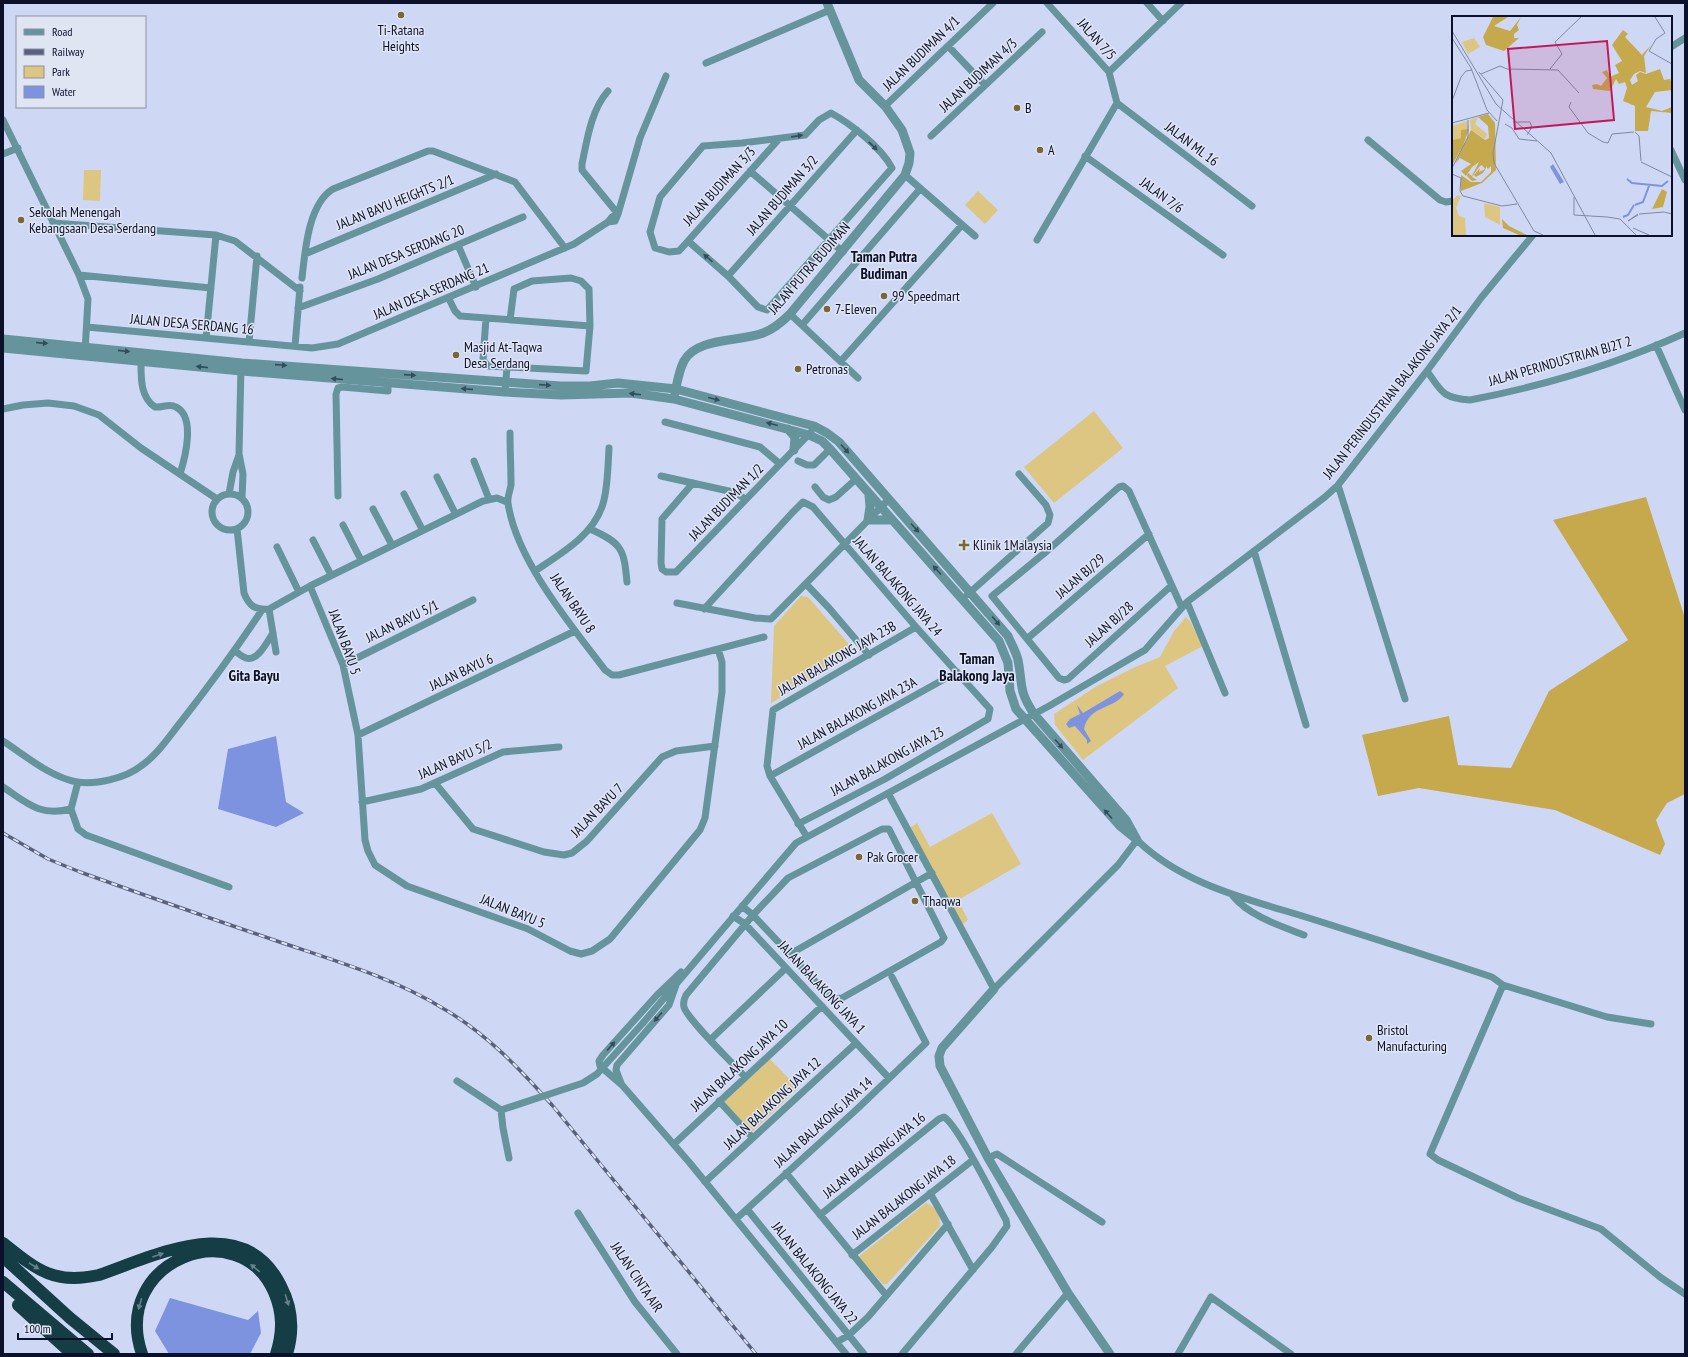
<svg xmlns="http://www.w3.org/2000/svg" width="1688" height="1357" viewBox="0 0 1688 1357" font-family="'PT Sans Narrow',sans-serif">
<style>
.green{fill:#ddc681}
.forest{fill:#c6a84d}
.water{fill:#7e93df}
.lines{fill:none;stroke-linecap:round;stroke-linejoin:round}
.minor{stroke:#66949d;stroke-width:7}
.tertiary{stroke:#66949d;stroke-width:9}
.motorway{stroke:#153d45;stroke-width:12}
.rail-casing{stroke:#5a617d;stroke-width:3.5}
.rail{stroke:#e0e5f4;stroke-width:2;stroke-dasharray:6;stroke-linecap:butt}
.minor-bridge{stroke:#66949d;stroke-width:7}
.oneway{fill:#344c5e}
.oneway2{fill:#66808b}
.poi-dot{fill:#796836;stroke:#e0e5f4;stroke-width:1.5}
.labels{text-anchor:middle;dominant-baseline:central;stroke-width:3;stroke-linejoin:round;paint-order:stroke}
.poi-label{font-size:14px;fill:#0c112b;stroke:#e0e5f4;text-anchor:start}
.street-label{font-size:14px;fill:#0c112b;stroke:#e0e5f4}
.neighbourhood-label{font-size:15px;font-weight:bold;fill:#0c112b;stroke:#e0e5f4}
.inset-river{fill:none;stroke:#7e93df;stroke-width:2}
.inset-road{fill:none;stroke:#8088a4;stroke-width:1}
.view{fill:#c2185b;fill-opacity:0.15;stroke:#c2185b;stroke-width:2}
.inset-edge{fill:none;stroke:#0c112b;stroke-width:2}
</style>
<rect width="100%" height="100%" fill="#ced8f5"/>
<!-- green -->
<path class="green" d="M 84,170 L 101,170 L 100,201 L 83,200 Z
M 978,191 L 998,210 L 985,224 L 965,205 Z
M 1094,411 L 1123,448 L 1054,503 L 1024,467 Z
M 801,596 L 808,597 L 854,650 L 853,655 L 771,703 L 774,626 Z
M 1186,617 L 1190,621 L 1203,646 L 1165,666 L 1178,688 L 1083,760 L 1055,725 L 1054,714 L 1097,686 L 1133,668 L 1160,657 L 1174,631 Z
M 992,813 L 1021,864 L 958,900 L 968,920 L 962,924 L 910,828 L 917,823 L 930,847 Z
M 770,1059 L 798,1088 L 752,1132 L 724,1102 Z
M 926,1203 C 937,1207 940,1215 940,1226 L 887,1284 L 883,1284 L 858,1257 Z"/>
<!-- forest -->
<path class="forest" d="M 1646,497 L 1685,618 L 1685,794 L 1667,803 L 1656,820 L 1665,844 L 1660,855 L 1555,810 L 1419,788 L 1378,796 L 1362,735 L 1449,716 L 1458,765 L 1511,768 L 1549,691 L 1628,640 L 1553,520 Z"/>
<!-- water -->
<path class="water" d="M 1120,691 L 1124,694 C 1115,709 1089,705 1084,729 L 1091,741 L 1087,744 L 1087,740 L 1075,726 L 1069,728 L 1066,724 L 1070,719 L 1080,714 L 1077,705 L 1083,713 Z
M 276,736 L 286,802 L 304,813 L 276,827 L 218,809 L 228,749 Z
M 170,1298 L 248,1320 L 258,1311 L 261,1333 L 250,1354 L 169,1354 L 155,1331 Z"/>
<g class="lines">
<!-- minor -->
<path class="minor" d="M 1147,3 L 1163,21
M 948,46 L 985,85
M 1671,47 L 1685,38
M 706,63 L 830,10
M 1109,72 L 1181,3
M 608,91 C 591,110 587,140 582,164 L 582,170 L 618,214
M 1117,103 L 1252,206
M 885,106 L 993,3
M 3,120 L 79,275 L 88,299 L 85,352
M 931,136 L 1042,32
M 1368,140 L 1440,200 L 1446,202 L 1453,201
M 1671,150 L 1685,180
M 3,154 L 18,148
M 1085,156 L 1223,255
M 750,171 L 843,252
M 905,175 L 975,236
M 618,214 L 612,217 L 608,222 L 615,221 L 618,214 L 640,138 L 666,76
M 53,223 L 216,235 L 235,241 L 300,291
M 1037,240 L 1117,103 L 1109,72 L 1047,3
M 688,241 L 728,276 L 758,307 L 767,310 L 892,168 C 881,147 851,124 831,113 L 819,120 L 805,135 L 742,143 L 703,146 L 660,197 L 650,232 L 655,248 L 669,252 L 679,251 L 688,241 L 779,139
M 458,245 L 476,287
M 305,254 L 496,174
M 79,275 L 211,288
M 728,276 L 857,130
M 302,278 C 305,252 308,204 333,189 L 428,151 L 433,151 L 515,182 L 565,248
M 449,299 L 455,311 L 460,316 L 590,326
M 298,308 L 378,279 L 523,217
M 790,314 L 858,378
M 486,318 L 483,360 L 488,366 L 586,371 L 590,326 L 589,289 L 581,281 L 571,278 L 532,281 L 514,289 L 510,320
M 802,325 L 920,189
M 87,327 L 312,348 L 338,344 L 574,244 L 608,222
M 206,338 L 216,235
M 249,342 L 257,256
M 1656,345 L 1685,410
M 295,346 L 300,287
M 141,361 C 141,377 140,397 155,407 C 162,408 169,403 176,407 C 196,417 185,458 180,474
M 841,361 L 962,225
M 241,367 L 239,454 L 243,474 L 242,498
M 1427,371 C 1442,392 1442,398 1470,400 C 1543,386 1617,364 1685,333
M 505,392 L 507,367
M 3,409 L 23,405 L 48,403 L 74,406 L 99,415 L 141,448 L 217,499
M 665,422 L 760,447 L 780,464
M 510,433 C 510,450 511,468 511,485 C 510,491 507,498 508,503 C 516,560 571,625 605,670 L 612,675 L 619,675 L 764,637
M 474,461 L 489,499
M 798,461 L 807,465 L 814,465 L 830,449
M 661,476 L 733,492 L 746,499
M 437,477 L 455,513
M 693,483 L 662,519 L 661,563 L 662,569 L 666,572 L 676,572 L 811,432
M 1338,485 L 1405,699
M 815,487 L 823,497 L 829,500 L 836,497 L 856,479
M 229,494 L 233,472 L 239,455
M 404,494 L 422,529
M212 512a18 18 0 1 1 36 0a18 18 0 1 1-36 0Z
M 338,496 L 336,394 L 338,388 L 342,387 L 388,391 L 388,383
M 373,509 L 392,545
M 343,525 L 361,560
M 237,529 L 244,593 C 249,606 255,610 269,609 L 310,586 L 483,501 L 497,498 L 507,502
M 590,529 C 622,543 624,549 627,582
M 313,540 L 331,575
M 277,547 L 299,592
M 1254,551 L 1306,725
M 535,571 C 562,553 596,534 604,500 C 608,483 608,465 609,448
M 806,584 L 829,608 L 869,655
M 310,586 L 343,665 L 358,735 L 365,840 L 368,851 L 375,865 L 407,886 L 528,929 L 570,951 L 581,954 L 592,951 L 610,939 L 700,830 L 705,818 L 722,692 L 722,662 L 718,649
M 1171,586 L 1068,679 L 1064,680 L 1059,678 L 992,596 L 1047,551 L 1119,487 L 1123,486 L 1129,491 L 1182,608
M 967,595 L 1048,523 L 1050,515 L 1046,505 L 1019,474
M 1187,602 L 1225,693
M 677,603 L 755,618 L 771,619 L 889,499
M 269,609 L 276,652
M 704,609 L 792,513 L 803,502 L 813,507 L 916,627 L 990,709 L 988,719 L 885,779 L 798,824
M 1028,638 L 1149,534
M 235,651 C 238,653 242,657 246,658 C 258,662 268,640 273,633
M 343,665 L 473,600
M 358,735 L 575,631
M 3,741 C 26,756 50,777 77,782 C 96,785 126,778 141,766 C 157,755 168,738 180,723 C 209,686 236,649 262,610
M 770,776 L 957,672
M 435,783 L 473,829 L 544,852 L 564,855 L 572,853 L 587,841 L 662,757 L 676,751 L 715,746
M 3,787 C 27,803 40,817 71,809 L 78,782
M 888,793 L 994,989 L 1118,865 L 1137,840 C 1184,886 1252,900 1312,919 C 1372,938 1432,957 1492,977 L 1503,985 L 1607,1017 L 1651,1024
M 362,802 L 421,789 L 503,752 L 559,747
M 71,809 L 78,829 L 86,835 L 229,887
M 807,837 L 770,776 L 767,766 L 773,710 L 916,627
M 1233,896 C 1249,916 1281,926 1304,935
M 742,906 L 753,915 L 826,993 L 834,999 L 842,998 L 941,942 L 944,938 L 889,829 L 882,829 L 788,878 L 753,915 L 686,995 C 684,999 683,1003 684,1007 C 687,1019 734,1064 745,1077
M 733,916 L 745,924 L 889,1078
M 790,954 L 932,873
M 681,972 L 657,995 L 603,1055 L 599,1061 L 600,1066 L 622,1085 L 689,1162 L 846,1354
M 1503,985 L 1430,1154 L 1438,1160 L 1518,1198 L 1601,1229 L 1660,1277 L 1685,1294
M 643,1023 L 796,843 L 1049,706 L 1145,650 L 1187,602 L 1325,497 L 1338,485 L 1427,371 L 1481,298 L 1533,235
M 711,1039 L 786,968
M 457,1081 L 501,1110 L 503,1128 L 509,1158
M 621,1083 L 616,1070 L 617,1065 L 669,1005 L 676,985
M 719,1101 L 752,1137
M 674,1144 L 822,1006
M 988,1158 L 997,1154 L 1102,1222
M 786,1173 L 886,1295
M 705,1182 L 856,1043
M 930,1193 L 973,1270
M 747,1209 L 864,1354
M 578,1213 L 635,1302 L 677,1354
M 820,1215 L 939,1119 L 944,1117 C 958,1125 996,1202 1006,1220 L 1007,1226 L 992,1247 L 902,1354
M 736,1219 L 856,1110 L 926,1043 L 892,977
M 852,1255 L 973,1160
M 837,1342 L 849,1335 L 868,1317 L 948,1224
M 1016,1354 L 1068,1293
M 1178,1354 L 1211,1297 L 1291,1354"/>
<!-- tertiary -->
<path class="tertiary" d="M 3,339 L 242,363 L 561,386 L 590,386 L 618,383 L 676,389 L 814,426 L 827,433 L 839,442 L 1008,636 C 1011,643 1016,652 1018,660 C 1023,685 1018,690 1034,714 L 1126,820 L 1137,840
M 3,348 L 241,371 L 505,392 L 561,395 L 631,393 L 674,399 L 809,435 L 822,441 L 830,449 L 999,641 L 1008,663 L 1010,691 L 1016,709 L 1120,826 L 1136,839
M 675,393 C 677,383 679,370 684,361 C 696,337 741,342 763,333 C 774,329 782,322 790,314 L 905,175 L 909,163 L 910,153 L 902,130 L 885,106 L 859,80 L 827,3
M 788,429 L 795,437 L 794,450
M 869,495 L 870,507 L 868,520 L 892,520
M 994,989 L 942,1048 L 939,1056 L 940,1066 L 988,1158 L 1068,1293 L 1110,1354"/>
<!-- motorway -->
<path class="motorway" d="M 3,1243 C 37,1270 54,1285 99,1275 C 157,1255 244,1210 281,1286 C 292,1307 294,1331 287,1354
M 3,1257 L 70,1318 L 114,1354
M 3,1282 L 88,1354
M 18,1305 L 72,1354
M 142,1354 C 110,1260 239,1212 274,1292 C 283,1313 283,1332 276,1354"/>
<defs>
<path id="rail" d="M 3,833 L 48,859 L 80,872 C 144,895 209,918 274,940 C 332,960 392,977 444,1009 C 487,1034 520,1069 552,1105 L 756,1354"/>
</defs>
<!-- rail casing -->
<use href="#rail" class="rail-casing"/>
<!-- rail -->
<use href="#rail" class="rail"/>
<!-- minor-bridge -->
<path class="minor-bridge" d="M 501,1110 L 583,1083 L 597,1074 L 643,1023"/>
</g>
<!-- one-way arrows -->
<defs><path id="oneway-solid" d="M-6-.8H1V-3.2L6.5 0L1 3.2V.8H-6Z"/></defs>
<g class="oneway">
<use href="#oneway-solid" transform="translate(797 136) rotate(-8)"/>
<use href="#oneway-solid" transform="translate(873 146) rotate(44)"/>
<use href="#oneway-solid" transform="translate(708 258) rotate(-138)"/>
<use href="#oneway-solid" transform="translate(42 343) rotate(5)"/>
<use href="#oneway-solid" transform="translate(124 351) rotate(6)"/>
<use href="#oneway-solid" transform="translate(281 365) rotate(4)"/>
<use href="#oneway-solid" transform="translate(202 367) rotate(-174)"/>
<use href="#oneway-solid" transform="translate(410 375) rotate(4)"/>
<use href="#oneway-solid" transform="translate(337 379) rotate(-175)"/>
<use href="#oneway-solid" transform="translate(545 385) rotate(4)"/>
<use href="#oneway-solid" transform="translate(467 389) rotate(-176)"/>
<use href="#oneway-solid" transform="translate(635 394) rotate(-173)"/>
<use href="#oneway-solid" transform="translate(714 399) rotate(14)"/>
<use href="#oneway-solid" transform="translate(772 424) rotate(-165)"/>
<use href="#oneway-solid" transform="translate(845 449) rotate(48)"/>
<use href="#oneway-solid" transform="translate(915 528) rotate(48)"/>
<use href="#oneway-solid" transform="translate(937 570) rotate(-132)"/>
<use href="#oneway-solid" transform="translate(996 621) rotate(50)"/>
<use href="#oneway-solid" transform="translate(1059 744) rotate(49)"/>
<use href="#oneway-solid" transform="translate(1108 814) rotate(-132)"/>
<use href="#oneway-solid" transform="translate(658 1017) rotate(131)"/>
<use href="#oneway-solid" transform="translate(611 1046) rotate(-48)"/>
</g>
<g class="oneway2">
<use href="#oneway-solid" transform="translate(158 1255) rotate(-19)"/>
<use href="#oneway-solid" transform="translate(34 1266) rotate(32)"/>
<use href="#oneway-solid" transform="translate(255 1268) rotate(-141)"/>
<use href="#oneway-solid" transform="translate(287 1300) rotate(73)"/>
<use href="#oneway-solid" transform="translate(140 1304) rotate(106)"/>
</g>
<!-- markers -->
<g class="poi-dot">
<circle cx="401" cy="15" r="4"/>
<circle cx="1017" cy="108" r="4"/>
<circle cx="1040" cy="150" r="4"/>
<circle cx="21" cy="220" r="4"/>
<circle cx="884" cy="296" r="4"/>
<circle cx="827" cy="309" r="4"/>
<circle cx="456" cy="355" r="4"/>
<circle cx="798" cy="369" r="4"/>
<path d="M962 539h4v4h4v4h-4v4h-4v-4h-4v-4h4z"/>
<circle cx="859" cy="857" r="4"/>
<circle cx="915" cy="901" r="4"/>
<circle cx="1369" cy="1038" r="4"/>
</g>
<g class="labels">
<!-- poi labels -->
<g class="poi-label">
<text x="401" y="30" text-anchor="middle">Ti-Ratana<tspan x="401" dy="16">Heights</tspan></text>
<text x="1025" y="108">B</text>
<text x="1048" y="150">A</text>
<text x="29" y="212">Sekolah Menengah<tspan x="29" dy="16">Kebangsaan Desa Serdang</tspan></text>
<text x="892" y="296">99 Speedmart</text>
<text x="835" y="309">7-Eleven</text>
<text x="464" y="347">Masjid At-Taqwa<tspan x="464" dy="16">Desa Serdang</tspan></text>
<text x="806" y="369">Petronas</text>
<text x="973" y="545">Klinik 1Malaysia</text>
<text x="867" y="857">Pak Grocer</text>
<text x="923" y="901">Thaqwa</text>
<text x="1377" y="1030">Bristol<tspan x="1377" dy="16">Manufacturing</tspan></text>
</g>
<!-- street labels -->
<g class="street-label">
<text transform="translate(1097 39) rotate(48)">JALAN 7/5</text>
<text transform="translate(921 53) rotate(-44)">JALAN BUDIMAN 4/1</text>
<text transform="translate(978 75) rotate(-43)">JALAN BUDIMAN 4/3</text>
<text transform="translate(1192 144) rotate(37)">JALAN ML 16</text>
<text transform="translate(719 186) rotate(-48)">JALAN BUDIMAN 3/3</text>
<text transform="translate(782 195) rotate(-49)">JALAN BUDIMAN 3/2</text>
<text transform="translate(1162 195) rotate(36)">JALAN 7/6</text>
<text transform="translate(395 202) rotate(-22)">JALAN BAYU HEIGHTS 2/1</text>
<text transform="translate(406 252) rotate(-22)">JALAN DESA SERDANG 20</text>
<text transform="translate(809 268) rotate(-49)">JALAN PUTRA BUDIMAN</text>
<text transform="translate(431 291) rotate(-23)">JALAN DESA SERDANG 21</text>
<text transform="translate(192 324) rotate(5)">JALAN DESA SERDANG 16</text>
<text transform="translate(1560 361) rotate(-16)">JALAN PERINDUSTRIAN BJ2T 2</text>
<text transform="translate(1392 392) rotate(-52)">JALAN PERINDUSTRIAN BALAKONG JAYA 2/1</text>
<text transform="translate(726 502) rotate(-46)">JALAN BUDIMAN 1/2</text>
<text transform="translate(1080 576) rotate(-41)">JALAN BJ/29</text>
<text transform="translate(898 586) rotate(49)">JALAN BALAKONG JAYA 24</text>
<text transform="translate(573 603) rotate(56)">JALAN BAYU 8</text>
<text transform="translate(402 621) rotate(-26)">JALAN BAYU 5/1</text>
<text transform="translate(1109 624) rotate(-42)">JALAN BJ/28</text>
<text transform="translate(345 642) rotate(70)">JALAN BAYU 5</text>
<text transform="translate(837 658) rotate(-30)">JALAN BALAKONG JAYA 23B</text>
<text transform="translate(461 672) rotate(-25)">JALAN BAYU 6</text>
<text transform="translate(857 713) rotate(-29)">JALAN BALAKONG JAYA 23A</text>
<text transform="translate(455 759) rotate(-24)">JALAN BAYU 5/2</text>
<text transform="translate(887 761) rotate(-29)">JALAN BALAKONG JAYA 23</text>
<text transform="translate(597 810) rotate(-46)">JALAN BAYU 7</text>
<text transform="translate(513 911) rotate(22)">JALAN BAYU 5</text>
<text transform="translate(822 987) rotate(47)">JALAN BALAKONG JAYA 1</text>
<text transform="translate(739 1065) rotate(-43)">JALAN BALAKONG JAYA 10</text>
<text transform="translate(772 1103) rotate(-43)">JALAN BALAKONG JAYA 12</text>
<text transform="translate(823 1122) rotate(-42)">JALAN BALAKONG JAYA 14</text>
<text transform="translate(874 1155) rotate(-39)">JALAN BALAKONG JAYA 16</text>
<text transform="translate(904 1197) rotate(-38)">JALAN BALAKONG JAYA 18</text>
<text transform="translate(815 1273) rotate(51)">JALAN BALAKONG JAYA 22</text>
<text transform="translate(637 1277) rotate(56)">JALAN CINTA AIR</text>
</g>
<!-- neighbourhood labels -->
<g class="neighbourhood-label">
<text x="884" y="256">Taman Putra<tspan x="884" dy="17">Budiman</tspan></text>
<text x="977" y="658">Taman<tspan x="977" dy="17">Balakong Jaya</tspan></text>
<text x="254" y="675">Gita Bayu</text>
</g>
</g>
<!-- overview -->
<g transform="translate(1452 16)">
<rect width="220" height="220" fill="#ced8f5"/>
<path d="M 22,22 L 28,31 L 16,38 L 10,26 ZM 26,101 L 23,108 L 35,118 L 33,123 L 19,114 L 18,104 ZM 15,105 L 17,112 L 9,122 L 1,124 L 0,110 ZM 6,179 L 9,180 L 4,192 L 7,200 L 13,202 L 14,219 L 0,219 L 0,184 ZM 32,187 L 48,191 L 48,209 L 33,201 Z" fill="#ddc681"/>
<path d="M 41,1 L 56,1 L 42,10 L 58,15 L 69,1 L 65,9 L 67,14 L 62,18 L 62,22 L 67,22 L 52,35 L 34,29 L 31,21 ZM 171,14 L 176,18 L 173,21 L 190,39 L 199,29 L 192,40 L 194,57 L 188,55 L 182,58 L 178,64 L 180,69 L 186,65 L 184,59 L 188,56 L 194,58 L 208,53 L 212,64 L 218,63 L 220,68 L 220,74 L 203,76 L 194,91 L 210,95 L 220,91 L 220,97 L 199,95 L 196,115 L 183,115 L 183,90 L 171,85 L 175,72 L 173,66 L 167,68 L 164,63 L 158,75 L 141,73 L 140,69 L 145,68 L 149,70 L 155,62 L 150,56 L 155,54 L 158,61 L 167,57 L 163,49 L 170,45 L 160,29 ZM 36,98 L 43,107 L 44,154 L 30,167 L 9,175 L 9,159 L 19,166 L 29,166 L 39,156 L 39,150 L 36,153 L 34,150 L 34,152 L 31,157 L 24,161 L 22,159 L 28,152 L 27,156 L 33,153 L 30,149 L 27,151 L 20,161 L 25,164 L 20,165 L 15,160 L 16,157 L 20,160 L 27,146 L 20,151 L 14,160 L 9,155 L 19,148 L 8,142 L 3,148 L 19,114 L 33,124 L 37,122 L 36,110 L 26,101 ZM 17,113 L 11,130 L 0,149 L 1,124 L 9,122 L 9,114 ZM 210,173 L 215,176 L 211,191 L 200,193 ZM 50,203 L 57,210 L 75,219 L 67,219 L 51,212 Z" fill="#c6a84d"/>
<path d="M 101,148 L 112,166 L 108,168 L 98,151 Z" fill="#7e93df"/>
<path class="inset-river" d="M 175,163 L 180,167 L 210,170 L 216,165M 183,189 L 191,186 L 197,170M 171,201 L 176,199 L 182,189"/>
<path class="inset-road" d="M 203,1 L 213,17 L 204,23 L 197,35 L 220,48M 0,15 L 44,88 L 99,137 L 143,219M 0,22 L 19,52 L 35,94 L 45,105M 98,53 L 110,38 L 103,26 L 129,1M 27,56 L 51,84 L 41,137 L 42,147 L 82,215 L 91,219M 29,58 L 48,50 L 55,53 L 106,54 L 127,77M 0,85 L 9,61 L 14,55 L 20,54M 119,86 L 117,91 L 136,117 L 151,126 L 156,127 L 160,118 L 182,116M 63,106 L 78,106 L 80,111 L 75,119M 0,107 L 37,97M 53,108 L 60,112 L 67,123 L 85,125M 183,116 L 187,120 L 189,145M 189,146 L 220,161M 0,152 L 16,121 L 16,104M 0,158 L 9,162 L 8,175 L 11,180 L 50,190M 122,181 L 122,199 L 155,201M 50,190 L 65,188M 186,198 L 176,205 L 186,199M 187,198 L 212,196 L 220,198M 155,201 L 168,203 L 184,219M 181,212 L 197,219"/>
<path class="view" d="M 155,25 L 162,104 L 63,113 L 56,33 Z"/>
<rect width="220" height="220" class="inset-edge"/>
</g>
<!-- border -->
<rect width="1688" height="1357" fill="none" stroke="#0c112b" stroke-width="8"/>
<!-- legend -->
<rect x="16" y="16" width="130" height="92" fill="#e0e5f4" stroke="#8b90a4"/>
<rect x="24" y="29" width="20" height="6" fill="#66949d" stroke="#8b90a4"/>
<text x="52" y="36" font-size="12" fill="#0c112b">Road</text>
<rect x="24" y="49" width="20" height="6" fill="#5a617d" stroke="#8b90a4"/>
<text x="52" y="56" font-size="12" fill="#0c112b">Railway</text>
<rect x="24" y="66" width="20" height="12" fill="#ddc681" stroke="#8b90a4"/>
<text x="52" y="76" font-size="12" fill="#0c112b">Park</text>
<rect x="24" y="86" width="20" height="12" fill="#7e93df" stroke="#8b90a4"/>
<text x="52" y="96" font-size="12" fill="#0c112b">Water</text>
<!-- scale -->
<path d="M18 1333v6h94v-6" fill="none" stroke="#0c112b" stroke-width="2"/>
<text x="24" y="1333" font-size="12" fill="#0c112b" stroke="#e0e5f4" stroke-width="3" paint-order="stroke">100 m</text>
</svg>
